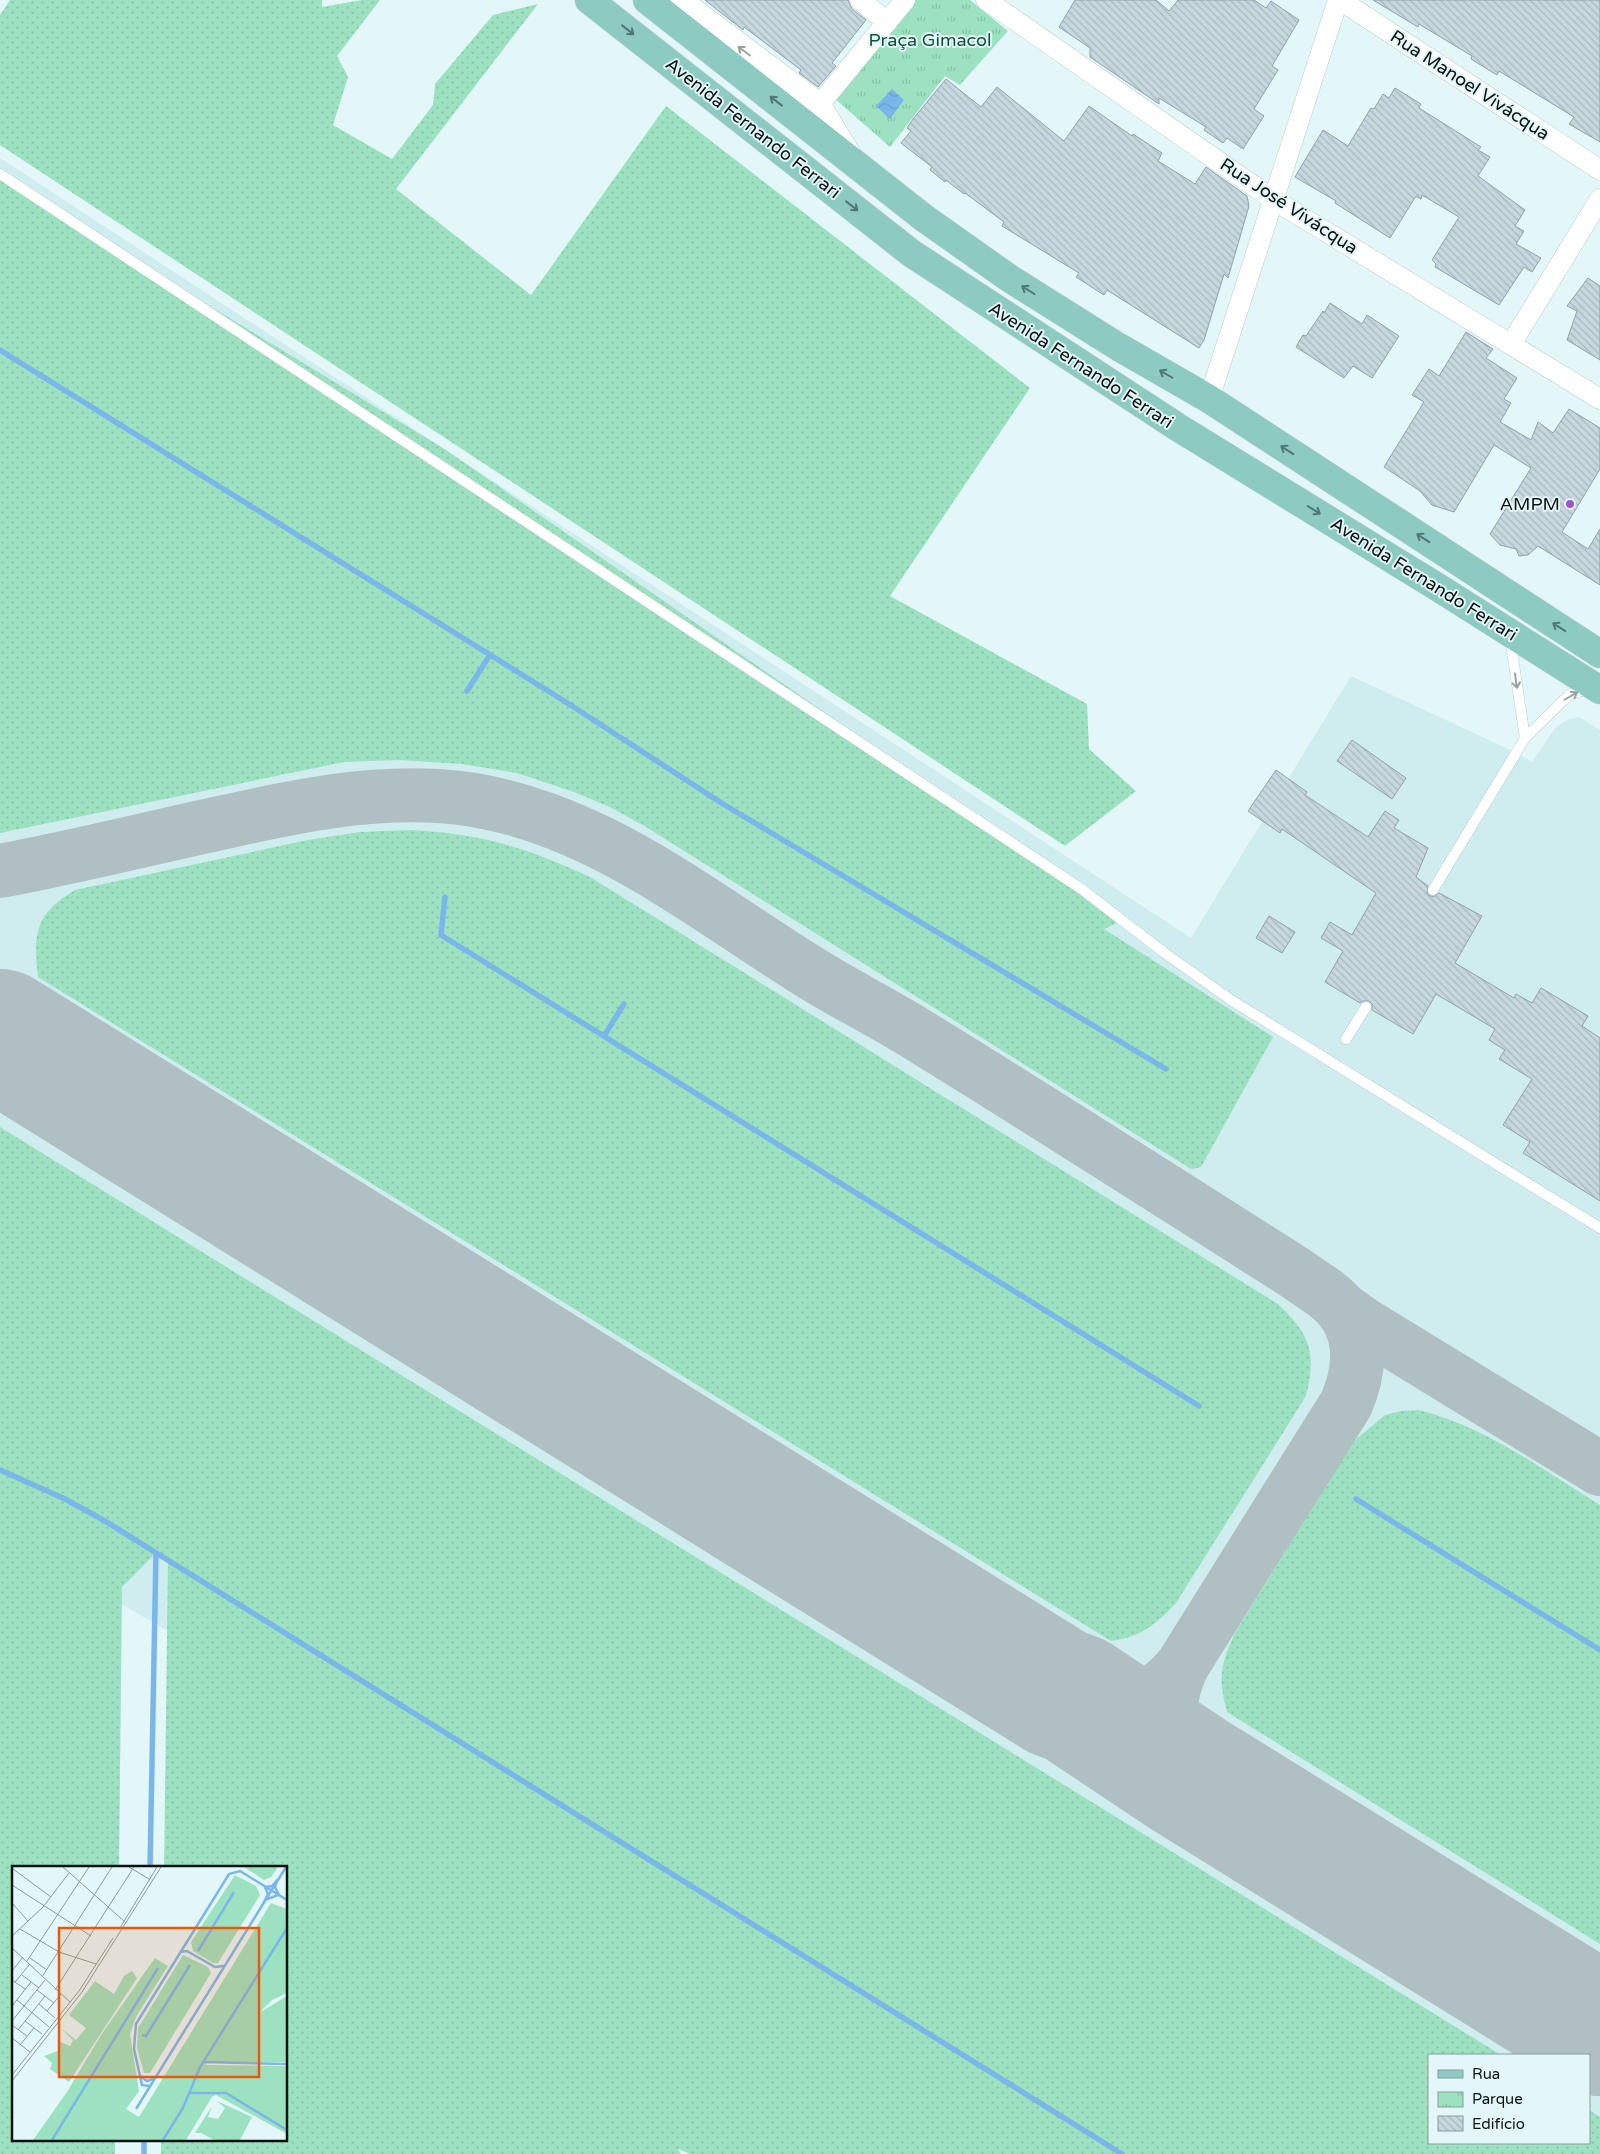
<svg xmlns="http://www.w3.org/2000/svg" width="1600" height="2154" viewBox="0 0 1600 2154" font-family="'Varela Round',sans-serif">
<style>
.built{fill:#cfecef;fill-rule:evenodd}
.grass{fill:url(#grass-dots)}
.park{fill:url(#park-tufts)}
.water{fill:url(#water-waves)}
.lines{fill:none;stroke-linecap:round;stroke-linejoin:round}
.stream{stroke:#7bb6eb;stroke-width:5.5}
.taxiway{stroke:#b0c0c2;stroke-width:54}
.runway{stroke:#b0c0c2;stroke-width:132}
.building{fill:url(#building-back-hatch);stroke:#91a2a9}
.lane-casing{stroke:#bbced0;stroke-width:11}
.street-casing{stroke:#bbced0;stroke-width:21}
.secondary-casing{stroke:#bbced0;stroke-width:29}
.primary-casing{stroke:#d3d4d5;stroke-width:29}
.lane{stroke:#fff;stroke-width:10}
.street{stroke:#fff;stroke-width:20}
.secondary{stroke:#fff;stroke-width:28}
.primary{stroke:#8ccac2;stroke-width:28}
.oneway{stroke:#527773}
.oneway2{stroke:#9da0a1}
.poi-dot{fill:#9b56cb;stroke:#e3f7f9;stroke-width:2}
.labels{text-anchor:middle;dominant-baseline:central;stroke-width:4;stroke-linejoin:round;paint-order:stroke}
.park-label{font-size:18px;fill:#115239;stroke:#e3f7f9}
.street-label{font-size:18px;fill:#0b1213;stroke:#e3f7f9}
.poi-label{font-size:18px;fill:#0b1213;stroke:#e3f7f9;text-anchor:end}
.inset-river{fill:none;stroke:#7bb6eb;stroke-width:2.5}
.inset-road{fill:none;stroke:#8d9b9d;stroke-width:1}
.view{fill:#e8590c;fill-opacity:0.15;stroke:#e8590c;stroke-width:2.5}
.inset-edge{fill:none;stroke:#0b1213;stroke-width:2.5}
</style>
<defs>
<pattern id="grass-dots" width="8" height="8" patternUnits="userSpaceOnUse" patternTransform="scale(1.25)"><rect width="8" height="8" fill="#9ce2c0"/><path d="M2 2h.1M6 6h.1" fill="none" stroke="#85c1a4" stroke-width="1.8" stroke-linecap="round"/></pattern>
<pattern id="park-tufts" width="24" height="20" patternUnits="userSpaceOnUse" patternTransform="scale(1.25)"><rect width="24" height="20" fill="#9ce2c0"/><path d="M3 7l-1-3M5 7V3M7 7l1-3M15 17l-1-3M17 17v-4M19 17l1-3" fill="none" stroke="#85c1a4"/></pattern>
<pattern id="water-waves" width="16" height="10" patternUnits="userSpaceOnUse" patternTransform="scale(1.25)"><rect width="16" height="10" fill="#7bb6eb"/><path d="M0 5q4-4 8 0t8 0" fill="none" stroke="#699bc9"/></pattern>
<pattern id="building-back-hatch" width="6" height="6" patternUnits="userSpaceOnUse" patternTransform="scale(1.25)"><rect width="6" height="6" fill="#c6d7de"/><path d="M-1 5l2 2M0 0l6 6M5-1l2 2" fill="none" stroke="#a9b8be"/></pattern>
</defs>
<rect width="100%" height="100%" fill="#e3f7f9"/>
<!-- built -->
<path class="built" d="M 0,158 L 1191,938 L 1351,676 L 1517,753 L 1532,762 L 1556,727 L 1569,719 L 1579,717 L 1600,730 L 1600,2154 L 1061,2154 L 0,1533 ZM 1429,2055 L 1589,2055 L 1589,2143 L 1429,2143 Z"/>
<!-- grass -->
<path class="grass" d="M 10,0 L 322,0 L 322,7 L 362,0 L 380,0 L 337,56 L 348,77 L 333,125 L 392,159 L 433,105 L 435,84 L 493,15 L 538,4 L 396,189 L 531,295 L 666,106 L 1030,388 L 890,596 L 1087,704 L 1089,749 L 1136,791 L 1065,846 L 0,145 L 0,15 Z
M 0,178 L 446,450 L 1124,920 L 1104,929 L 1273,1037 L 1201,1167 L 1191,1169 L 646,827 L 610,807 L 574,792 L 517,773 L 462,764 L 399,760 L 344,762 L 0,833 Z
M 410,830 C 479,833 528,848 590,877 L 1278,1304 C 1310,1334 1317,1353 1306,1396 L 1176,1603 C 1157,1624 1139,1638 1111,1641 L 38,977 C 33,933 35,914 75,890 L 308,840 L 360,832 Z
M 0,1127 L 1501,2055 L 1429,2055 L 1429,2143 L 1589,2143 L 1589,2110 L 1600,2117 L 1600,2154 L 690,2154 L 678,2149 L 681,2154 L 161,2154 L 161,2140 L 286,2140 L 286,1868 L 164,1868 L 168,1560 L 156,1553 L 122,1587 L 119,1868 L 14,1868 L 14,2140 L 115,2140 L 115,2154 L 0,2154 Z
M 1419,1410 C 1486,1427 1542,1469 1600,1505 L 1600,1944 L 1227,1712 C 1218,1677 1220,1666 1235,1633 L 1354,1441 L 1385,1415 L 1401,1411 Z"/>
<!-- park -->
<path class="park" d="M 912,0 L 970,0 L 1008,31 L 960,85 L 945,76 L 890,147 L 833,97 Z"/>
<!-- water -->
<path class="water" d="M 892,89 L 904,100 L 890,119 L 876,106 Z"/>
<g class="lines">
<!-- stream -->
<path class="stream" d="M 0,350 L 569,704 L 723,804 L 1166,1069
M 467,691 L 490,655
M 445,897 L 441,935 L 1199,1406
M 604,1036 L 624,1004
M 0,1470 L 65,1499 L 105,1521 L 1122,2154
M 1356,1499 L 1600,1650
M 150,1868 L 156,1553
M 144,2154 L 144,2140"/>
<!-- taxiway -->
<path class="taxiway" d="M 0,871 C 75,857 150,838 225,822 C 296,806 365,792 438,796 C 580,804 695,901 811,973 C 843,993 877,1010 910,1030 C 1039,1109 1166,1191 1294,1272 L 1326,1294 L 1345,1311 L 1365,1325 L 1600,1469
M 1182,1666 C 1162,1710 1172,1732 1189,1775
M 1075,1699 C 1122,1709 1150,1705 1182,1666 L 1346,1404 C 1362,1367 1364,1327 1331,1298"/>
<!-- runway -->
<path class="runway" d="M 0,1035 L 1058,1693 L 1075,1699 L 1189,1775 L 1600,2030"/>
</g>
<!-- building -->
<path class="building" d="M 705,0 L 848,0 L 852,9 L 866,20 L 832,63 L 836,66 L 818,87 L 799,73 L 801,70 L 744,27 L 743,30 Z
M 1075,0 L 1156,0 L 1169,11 L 1178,0 L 1254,0 L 1266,8 L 1271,1 L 1299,20 L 1272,66 L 1278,70 L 1254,109 L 1264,116 L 1243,149 L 1227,138 L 1223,143 L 1204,130 L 1206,127 L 1159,98 L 1159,104 L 1090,57 L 1090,48 L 1059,27 Z
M 1373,0 L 1600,0 L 1600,142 L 1569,124 L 1574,117 L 1499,71 L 1497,75 L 1471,59 L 1472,56 L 1419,24 L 1418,27 Z
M 946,79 L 981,107 L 997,87 L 1064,141 L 1089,106 L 1132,136 L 1133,134 L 1162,153 L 1158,161 L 1195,184 L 1206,167 L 1247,196 L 1249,206 L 1228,278 L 1224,274 L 1204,340 L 1199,348 L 1107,290 L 1104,295 L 1076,277 L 1079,273 L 1002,226 L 1004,222 L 965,193 L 964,194 L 946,180 L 945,182 L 930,170 L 932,167 L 901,143 L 911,131 L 907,128 L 913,119 Z
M 1395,88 L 1421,104 L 1419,108 L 1481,147 L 1478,150 L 1490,157 L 1478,176 L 1525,210 L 1515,226 L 1524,231 L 1516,244 L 1541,258 L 1532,272 L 1524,267 L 1499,305 L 1435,267 L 1436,264 L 1432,260 L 1459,217 L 1422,195 L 1421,199 L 1416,196 L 1390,238 L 1335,203 L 1336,201 L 1295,177 L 1323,130 L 1348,146 L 1371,108 L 1374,109 L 1383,94 L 1389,98 Z
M 1588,278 L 1600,286 L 1600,360 L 1567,340 L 1577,311 L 1567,306 Z
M 1330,303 L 1362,324 L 1367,315 L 1399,336 L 1372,378 L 1353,366 L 1344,378 L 1296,347 L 1303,335 L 1306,336 L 1323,311 L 1324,313 Z
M 1466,332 L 1493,349 L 1486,358 L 1517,378 L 1504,399 L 1511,403 L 1500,422 L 1531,440 L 1538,422 L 1553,433 L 1569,409 L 1600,428 L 1600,469 L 1562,532 L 1588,549 L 1600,529 L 1600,585 L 1538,546 L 1528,555 L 1519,556 L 1516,549 L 1500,545 L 1490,534 L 1531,468 L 1494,445 L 1454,512 L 1432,505 L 1420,491 L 1384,467 L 1424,402 L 1412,395 L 1429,369 L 1439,376 Z
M 1352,740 L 1406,778 L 1392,799 L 1337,761 Z
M 1276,770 L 1307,792 L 1305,795 L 1368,837 L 1385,811 L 1399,820 L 1394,828 L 1428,848 L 1416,877 L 1428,886 L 1427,894 L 1433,897 L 1439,893 L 1482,916 L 1455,963 L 1514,998 L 1516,994 L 1532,1003 L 1541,988 L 1588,1016 L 1582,1026 L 1600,1038 L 1600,1201 L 1523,1153 L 1530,1142 L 1503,1125 L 1532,1079 L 1499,1059 L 1505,1050 L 1489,1040 L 1495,1029 L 1436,994 L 1413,1034 L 1372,1010 L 1372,1004 L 1369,1001 L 1363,1001 L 1360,1003 L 1325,982 L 1343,951 L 1321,938 L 1330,922 L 1352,935 L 1376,893 L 1282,829 L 1280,833 L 1248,811 Z
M 1269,916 L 1295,932 L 1282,953 L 1256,938 Z"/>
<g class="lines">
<defs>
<path id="lane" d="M 0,174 L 1080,888 L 1166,954 L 1231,1000 L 1600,1228
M 1510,638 L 1525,738
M 1433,890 L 1525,738 L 1570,694 L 1591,689
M 1346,1039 L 1366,1007"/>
<path id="street" d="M 860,0 L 887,22
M 986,0 L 1274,200 L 1600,399
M 1340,0 L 1600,170
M 810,116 L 905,0
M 1511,344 L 1600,199
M 1209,399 L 1338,0"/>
<path id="secondary" d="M 676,0 L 817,106 L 848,157"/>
<path id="primary" d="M 589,0 L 911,253 L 1179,428 L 1439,588 L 1600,690
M 647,0 L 924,218 L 1009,278 L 1117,346 L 1209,399 L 1600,654"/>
</defs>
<!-- lane casing -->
<use href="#lane" class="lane-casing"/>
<!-- street casing -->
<use href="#street" class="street-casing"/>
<!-- secondary casing -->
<use href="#secondary" class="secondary-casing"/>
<!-- primary casing -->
<use href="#primary" class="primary-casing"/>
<!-- lane -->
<use href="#lane" class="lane"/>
<!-- street -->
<use href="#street" class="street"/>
<!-- secondary -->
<use href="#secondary" class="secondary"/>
<!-- primary -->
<use href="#primary" class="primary"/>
</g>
<!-- one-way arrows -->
<defs><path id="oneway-shaft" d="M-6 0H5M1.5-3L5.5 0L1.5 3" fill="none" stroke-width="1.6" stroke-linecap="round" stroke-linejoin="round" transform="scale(1.25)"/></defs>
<g class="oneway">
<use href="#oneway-shaft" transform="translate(628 30) rotate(38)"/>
<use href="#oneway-shaft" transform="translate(776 101) rotate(-142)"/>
<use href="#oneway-shaft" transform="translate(852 206) rotate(38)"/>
<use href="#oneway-shaft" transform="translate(1028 290) rotate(-148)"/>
<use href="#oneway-shaft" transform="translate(1166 374) rotate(-150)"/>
<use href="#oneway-shaft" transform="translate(1287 450) rotate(-147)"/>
<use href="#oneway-shaft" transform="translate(1314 510) rotate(32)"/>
<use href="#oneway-shaft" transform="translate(1423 538) rotate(-147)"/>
<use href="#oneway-shaft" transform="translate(1559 627) rotate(-147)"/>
</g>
<g class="oneway2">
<use href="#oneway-shaft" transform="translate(744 51) rotate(-143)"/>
<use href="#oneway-shaft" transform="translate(1516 681) rotate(82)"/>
<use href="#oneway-shaft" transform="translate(1571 696) rotate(-30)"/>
</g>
<!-- markers -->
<circle class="poi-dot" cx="1570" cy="504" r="5"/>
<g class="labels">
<!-- park labels -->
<g class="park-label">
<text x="930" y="40">Praça Gimacol</text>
</g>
<!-- street labels -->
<g class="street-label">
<text transform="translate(1470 85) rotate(33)">Rua Manoel Vivácqua</text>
<text transform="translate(753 128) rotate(38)">Avenida Fernando Ferrari</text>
<text transform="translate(1289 206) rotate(33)">Rua José Vivácqua</text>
<text transform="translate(1081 365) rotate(33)">Avenida Fernando Ferrari</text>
<text transform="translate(1424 579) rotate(32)">Avenida Fernando Ferrari</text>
</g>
<!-- poi labels -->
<g class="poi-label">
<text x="1560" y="504">AMPM</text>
</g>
</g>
<!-- overview -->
<g transform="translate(12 1866)">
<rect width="275" height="275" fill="#e3f7f9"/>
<path d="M 232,1 L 266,1 L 259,11 L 252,14 ZM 223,9 L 244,20 L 248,29 L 206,97 L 201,97 L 181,85 L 179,76 ZM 259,37 L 275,43 L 275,127 L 260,134 L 247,147 L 275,130 L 275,196 L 191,196 L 195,199 L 275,200 L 275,268 L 204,229 L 200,231 L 174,274 L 21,274 L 55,226 L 89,169 L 143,92 L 156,100 L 124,151 L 118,168 L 127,225 L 114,243 L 127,251 ZM 171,89 L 196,101 L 199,107 L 138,207 L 132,207 L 125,182 L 126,162 ZM 120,105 L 125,112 L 57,216 L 38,203 L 40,197 L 32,190 L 46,185 L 46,175 L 58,180 L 61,174 L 47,161 L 64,174 L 74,162 L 57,149 L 83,115 L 102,128 L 112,110 ZM 205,235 L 240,251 L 228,274 L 202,274 L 189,267 L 183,267 L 200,240 L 196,251 L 206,253 L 213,242 Z" fill="#9ce2c0"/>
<path class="inset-river" d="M 253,21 L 256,28 L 253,34 L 266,29M 254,21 L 260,20 L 266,13 L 263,21 L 267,29M 186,85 L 222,26M 168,86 L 175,85 L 203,101 L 212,100M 130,169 L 134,170 L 178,99M 191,196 L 275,198M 128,210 L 135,215 L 143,212M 137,220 L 130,219 L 122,183 L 124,158 L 217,8 L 228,5 L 275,34M 178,227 L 214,227 L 275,264M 124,243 L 274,1M 40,274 L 146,102M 151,274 L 171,242 L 188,201 L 275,62"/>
<path class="inset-road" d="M 51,1 L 112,55M 117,1 L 137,13M 1,3 L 39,31M 0,19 L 79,70M 0,37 L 16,55M 108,62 L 145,1M 8,63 L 47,86 L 84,98M 0,70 L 31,41 L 57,7M 0,82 L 58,136M 18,92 L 35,104M 15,95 L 77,1M 0,105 L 11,91M 10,109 L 27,122M 30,111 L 100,1M 0,114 L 13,123M 3,116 L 18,98M 25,124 L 42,137M 43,124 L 122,1M 5,134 L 37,161M 27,138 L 43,152M 0,140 L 19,116M 35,145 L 49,128M 0,155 L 33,114M 13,155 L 30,168M 0,159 L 15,170M 6,164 L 33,130M 0,172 L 18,186M 8,179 L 22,162M 0,209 L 67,125 L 101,72M 0,215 L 70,126 L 149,1"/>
<path class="view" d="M 47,62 L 247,62 L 247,211 L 47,211 Z"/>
<rect width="275" height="275" class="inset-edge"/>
</g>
<!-- legend -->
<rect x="1428" y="2054" width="162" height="90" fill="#e3f7f9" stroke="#8d9b9d"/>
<rect x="1438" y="2070" width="25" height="8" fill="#8ccac2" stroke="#8d9b9d"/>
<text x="1472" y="2079" font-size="15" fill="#0b1213">Rua</text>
<rect x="1438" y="2092" width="25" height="15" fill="url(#park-tufts)" stroke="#8d9b9d"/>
<text x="1472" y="2104" font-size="15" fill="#0b1213">Parque</text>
<rect x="1438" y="2116" width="25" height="15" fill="url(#building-back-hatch)" stroke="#8d9b9d"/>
<text x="1472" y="2129" font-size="15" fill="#0b1213">Edifício</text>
</svg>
